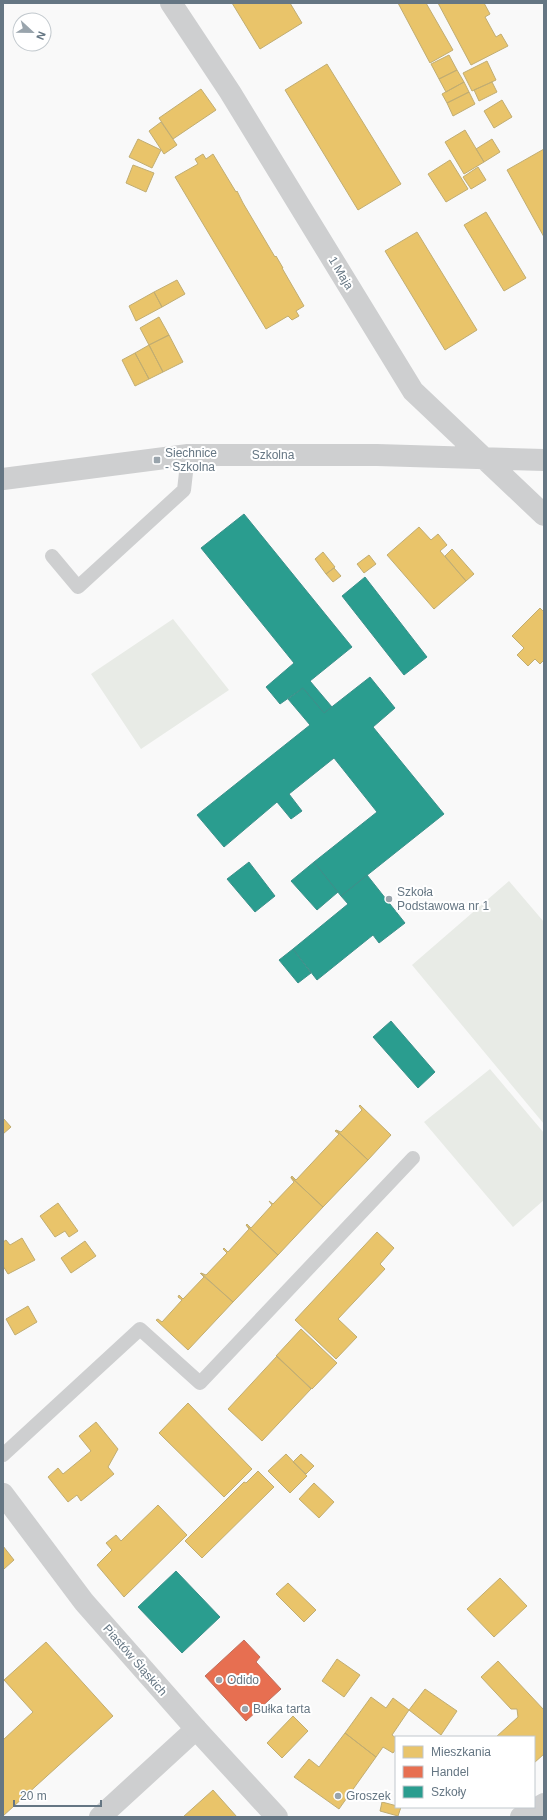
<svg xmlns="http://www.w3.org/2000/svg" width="547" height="1820" viewBox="0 0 547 1820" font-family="Arial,sans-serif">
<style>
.green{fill:#e8ebe6}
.homes{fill:#e9c46a;stroke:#c1ad72}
.shops{fill:#e76f51;stroke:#c07160}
.schools{fill:#2a9d8f;stroke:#3c918b}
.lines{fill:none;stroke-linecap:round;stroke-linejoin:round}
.service{stroke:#cecfd0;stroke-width:14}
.minor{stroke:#cecfd0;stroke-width:22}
.tertiary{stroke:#cecfd0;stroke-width:22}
.poi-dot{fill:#99a4ac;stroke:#fff;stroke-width:1.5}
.labels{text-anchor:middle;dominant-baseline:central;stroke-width:4;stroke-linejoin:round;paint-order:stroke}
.street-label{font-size:12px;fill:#657683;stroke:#fff}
.poi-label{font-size:12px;fill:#657683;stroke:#fff;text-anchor:start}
</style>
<rect width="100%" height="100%" fill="#f9f9f9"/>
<!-- green -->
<path class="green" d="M 173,619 L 229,690 L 141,749 L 91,674 Z
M 509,881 L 544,922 L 544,1124 L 412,965 Z
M 490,1069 L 544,1133 L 544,1200 L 513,1227 L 424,1122 Z"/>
<!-- homes -->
<path class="homes" d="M 232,3 L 290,3 L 302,23 L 260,49 Z
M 398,3 L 426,3 L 453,50 L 430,63 Z
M 438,3 L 484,3 L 490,14 L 485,17 L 496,37 L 501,34 L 508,46 L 471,65 Z
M 449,55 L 457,70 L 439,79 L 431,64 Z
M 487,61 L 496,80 L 472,91 L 463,73 Z
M 327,64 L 401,184 L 358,210 L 285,90 Z
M 457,70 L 464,82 L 446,92 L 439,79 Z
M 464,82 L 469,92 L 447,103 L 442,94 Z
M 492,82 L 497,92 L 479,101 L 474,90 Z
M 201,89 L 216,110 L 173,139 L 159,118 Z
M 469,92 L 475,104 L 453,116 L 447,103 Z
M 502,100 L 512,117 L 494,128 L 484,111 Z
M 161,122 L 177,145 L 164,154 L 149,131 Z
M 465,130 L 484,162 L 464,174 L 445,142 Z
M 138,139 L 161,150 L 152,168 L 129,157 Z
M 492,139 L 500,152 L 484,162 L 476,149 Z
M 544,149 L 544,237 L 507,170 Z
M 203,154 L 206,159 L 213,154 L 236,192 L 237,191 L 243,203 L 275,257 L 276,256 L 283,268 L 282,268 L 304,306 L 296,311 L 299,316 L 292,320 L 288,316 L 266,329 L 175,177 L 198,164 L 195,159 Z
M 450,160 L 468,189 L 446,202 L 428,174 Z
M 133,165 L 154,173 L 146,192 L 126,183 Z
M 478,167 L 486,180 L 471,189 L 463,177 Z
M 486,212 L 526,278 L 504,291 L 464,225 Z
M 417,232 L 477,330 L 445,350 L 385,251 Z
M 177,280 L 185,294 L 162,307 L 154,292 Z
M 154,292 L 162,307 L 136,321 L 129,306 Z
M 159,317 L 169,335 L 149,345 L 140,328 Z
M 169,335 L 183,362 L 163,372 L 149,345 Z
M 149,345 L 163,372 L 149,379 L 135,353 Z
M 135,353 L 149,379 L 135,386 L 122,360 Z
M 419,527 L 431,540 L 438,534 L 447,545 L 440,551 L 466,581 L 434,609 L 387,555 Z
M 452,549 L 474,574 L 466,581 L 445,556 Z
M 323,552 L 335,567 L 326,574 L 315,559 Z
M 369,555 L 376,564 L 364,573 L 357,564 Z
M 334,568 L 341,576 L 333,582 L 326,574 Z
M 540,608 L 544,612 L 544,660 L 540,664 L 535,659 L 528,666 L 517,655 L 524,648 L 512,636 Z
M 360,1105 L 391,1135 L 368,1160 L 336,1130 L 341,1132 L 362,1110 L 359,1106 Z
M 3,1118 L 11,1127 L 3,1134 Z
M 336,1130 L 368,1160 L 323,1207 L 291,1177 L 292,1176 L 296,1180 L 339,1134 L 335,1131 Z
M 291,1177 L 323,1207 L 278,1255 L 246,1225 L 247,1224 L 251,1228 L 272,1205 L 269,1201 L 273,1204 L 294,1182 L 291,1178 Z
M 58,1203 L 78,1231 L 69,1237 L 65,1231 L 55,1237 L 40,1216 Z
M 246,1225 L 278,1255 L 233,1302 L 201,1273 L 206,1275 L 227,1253 L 223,1249 L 224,1248 L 228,1252 L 249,1229 Z
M 377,1232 L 394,1248 L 380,1264 L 385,1269 L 338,1319 L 357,1337 L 336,1359 L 295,1320 Z
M 22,1238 L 35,1260 L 8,1274 L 3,1266 L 3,1242 L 6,1240 L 10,1245 Z
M 85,1241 L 96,1256 L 71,1273 L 61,1258 Z
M 200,1273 L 233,1302 L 188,1350 L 156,1320 L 158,1319 L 162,1322 L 182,1300 L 178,1297 L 179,1295 L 183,1299 L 204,1277 Z
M 28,1306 L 37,1322 L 15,1335 L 6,1319 Z
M 301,1329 L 337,1363 L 312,1389 L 276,1356 Z
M 277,1356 L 311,1389 L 262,1441 L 228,1409 Z
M 188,1403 L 252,1469 L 224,1497 L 159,1433 Z
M 96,1422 L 118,1449 L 108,1467 L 114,1474 L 81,1501 L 77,1495 L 68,1502 L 48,1477 L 58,1468 L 63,1474 L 91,1451 L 79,1436 Z
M 286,1454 L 307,1476 L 290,1493 L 268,1471 Z
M 301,1454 L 314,1466 L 306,1474 L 293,1462 Z
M 258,1471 L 274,1487 L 202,1558 L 185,1541 L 244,1482 L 246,1483 Z
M 314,1483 L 334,1502 L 319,1518 L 299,1499 Z
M 158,1505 L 187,1535 L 124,1597 L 97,1565 L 112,1550 L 106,1543 L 116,1535 L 121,1541 Z
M 3,1546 L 14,1560 L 4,1569 L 3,1568 Z
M 500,1578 L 527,1606 L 494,1637 L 467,1609 Z
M 288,1583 L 316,1610 L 304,1622 L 276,1594 Z
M 46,1642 L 113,1716 L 3,1816 L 3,1740 L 33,1712 L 4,1680 Z
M 337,1659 L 360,1675 L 344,1697 L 322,1681 Z
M 498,1661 L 544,1710 L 544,1754 L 534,1763 L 534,1737 L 496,1737 L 518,1717 L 517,1709 L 511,1709 L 481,1677 Z
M 425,1689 L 457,1711 L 441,1735 L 409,1710 Z
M 371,1697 L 386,1708 L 393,1698 L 409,1710 L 392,1735 L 396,1738 L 396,1749 L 393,1753 L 383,1747 L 376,1757 L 345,1733 Z
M 293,1716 L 308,1731 L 282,1758 L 267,1743 Z
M 345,1733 L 376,1757 L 339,1809 L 294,1777 L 309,1759 L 319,1767 Z
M 213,1790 L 237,1817 L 183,1817 Z
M 382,1802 L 401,1807 L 398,1816 L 380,1811 Z"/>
<!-- shops -->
<path class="shops" d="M 244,1640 L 260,1657 L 256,1662 L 281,1689 L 246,1721 L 205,1676 Z"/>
<!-- schools -->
<path class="schools" d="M 244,514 L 352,647 L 310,681 L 332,707 L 324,713 L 303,688 L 280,704 L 266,687 L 294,663 L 201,548 Z
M 365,577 L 427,657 L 404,675 L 342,596 Z
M 370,677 L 395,708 L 373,727 L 444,814 L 341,896 L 314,862 L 377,812 L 334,758 L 289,794 L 302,811 L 291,819 L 277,802 L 224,847 L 197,815 L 310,725 L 288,699 L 303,688 L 324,713 Z
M 249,862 L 275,896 L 255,912 L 227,879 Z
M 314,862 L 338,892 L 317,910 L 291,881 Z
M 367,875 L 405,923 L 379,943 L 373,935 L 317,980 L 293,949 L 348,904 L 341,896 Z
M 293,949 L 311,973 L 298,983 L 279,960 Z
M 391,1021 L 435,1072 L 418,1088 L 373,1037 Z
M 176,1571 L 220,1617 L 182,1653 L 138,1607 Z"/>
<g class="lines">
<!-- service -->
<path class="service" d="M 52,556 L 78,587 L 184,490 L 188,455
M 3,1455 L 140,1329 L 200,1383 L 413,1158"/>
<!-- minor -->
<path class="minor" d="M 171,3 L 230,92 L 413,391 L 544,515
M 3,479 L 188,455 L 377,455 L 544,460
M 100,1817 L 196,1729"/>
<!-- tertiary -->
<path class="tertiary" d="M 3,1494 L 84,1602 L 196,1729 L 277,1817
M 521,1817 L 544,1804"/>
</g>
<!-- markers -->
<g class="poi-dot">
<rect x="153" y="456" width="8" height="8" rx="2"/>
<circle cx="389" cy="899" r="4"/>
<circle cx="219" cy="1680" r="4"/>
<circle cx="245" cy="1709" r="4"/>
<circle cx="338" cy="1796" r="4"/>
</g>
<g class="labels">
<!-- street labels -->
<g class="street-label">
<text transform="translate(341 273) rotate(59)">1 Maja</text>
<text x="273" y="455">Szkolna</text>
<text transform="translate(135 1660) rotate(49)">Piastów Śląskich</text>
</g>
<!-- poi labels -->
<g class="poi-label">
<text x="165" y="453">Siechnice<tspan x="165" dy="14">- Szkolna</tspan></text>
<text x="397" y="892">Szkoła<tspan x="397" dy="14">Podstawowa nr 1</tspan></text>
<text x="227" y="1680">Odido</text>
<text x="253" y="1709">Bułka tarta</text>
<text x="346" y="1796">Groszek</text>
</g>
</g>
<!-- border -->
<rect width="547" height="1820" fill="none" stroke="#657683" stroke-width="8"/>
<!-- legend -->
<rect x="395" y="1736" width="140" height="72" fill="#ffffff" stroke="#c1c8cd"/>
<rect x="403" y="1746" width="20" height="12" fill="#e9c46a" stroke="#c1c8cd"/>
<text x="431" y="1756" font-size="12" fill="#657683">Mieszkania</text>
<rect x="403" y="1766" width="20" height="12" fill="#e76f51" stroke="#c1c8cd"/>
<text x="431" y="1776" font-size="12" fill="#657683">Handel</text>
<rect x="403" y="1786" width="20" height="12" fill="#2a9d8f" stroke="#c1c8cd"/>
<text x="431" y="1796" font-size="12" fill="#657683">Szkoły</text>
<!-- north arrow -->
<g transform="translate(32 32) rotate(112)"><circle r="19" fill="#ffffff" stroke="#c1c8cd"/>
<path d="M0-3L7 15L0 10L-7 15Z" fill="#99a4ac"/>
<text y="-6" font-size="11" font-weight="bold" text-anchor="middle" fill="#657683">N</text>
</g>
<!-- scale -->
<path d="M14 1800v6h87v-6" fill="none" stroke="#657683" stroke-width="2"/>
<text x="20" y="1800" font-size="12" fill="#657683" stroke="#ffffff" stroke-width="3" paint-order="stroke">20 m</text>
</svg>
